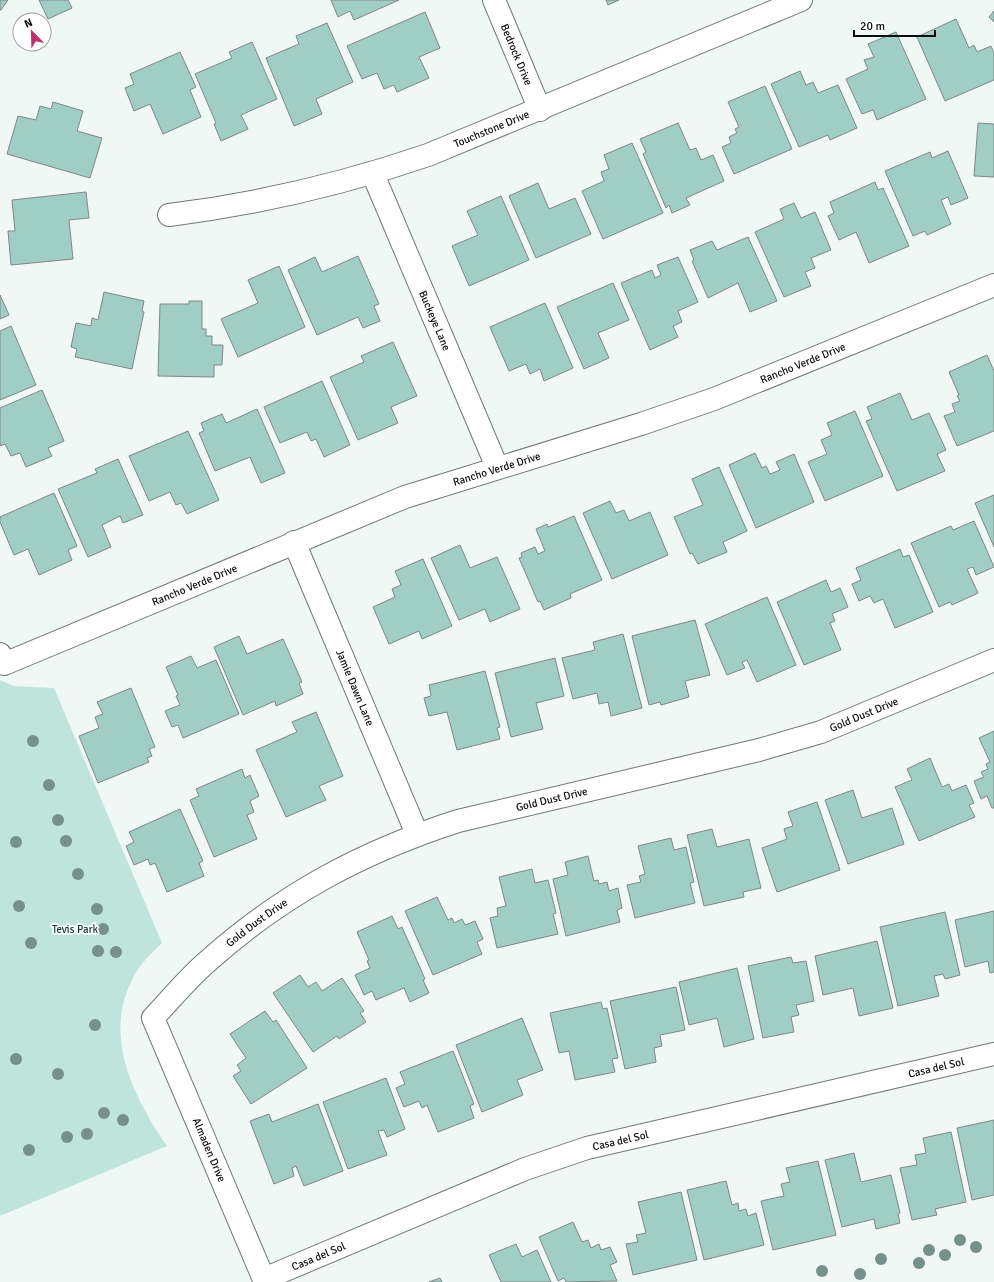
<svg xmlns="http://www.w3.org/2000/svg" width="994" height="1282" viewBox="0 0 994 1282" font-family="Signika,sans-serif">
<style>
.green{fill:#bfe4dc}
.building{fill:#a0cdc4;stroke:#818786}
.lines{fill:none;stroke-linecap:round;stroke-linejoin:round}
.minor-casing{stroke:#717776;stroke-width:24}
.minor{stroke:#fff;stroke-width:22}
.tree{fill:#76918c}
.labels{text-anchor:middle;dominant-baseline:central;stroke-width:3.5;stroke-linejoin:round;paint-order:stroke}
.street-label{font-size:11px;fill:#0c0e0d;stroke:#fff}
.park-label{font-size:11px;fill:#133c35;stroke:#fff}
</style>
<rect width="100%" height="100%" fill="#f0f8f6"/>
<!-- green -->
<path class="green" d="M 0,680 L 14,686 L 54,688 L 162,943 C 155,950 147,957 141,965 C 98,1026 130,1092 167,1146 L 0,1216 Z"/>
<!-- building -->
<path class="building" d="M 0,0 L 8,0 L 1,10 L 0,10 Z
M 39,0 L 68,0 L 72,8 L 48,19 Z
M 331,0 L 399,0 L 354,20 L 350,11 L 338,17 Z
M 606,0 L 619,0 L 608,5 Z
M 994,11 L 994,22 L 989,17 Z
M 425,12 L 440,48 L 419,57 L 429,78 L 397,92 L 394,85 L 384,89 L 377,73 L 362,79 L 347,46 Z
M 956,19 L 969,48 L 974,45 L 977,52 L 991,46 L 994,53 L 994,80 L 945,101 L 917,37 Z
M 327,23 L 353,82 L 316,99 L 322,114 L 294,126 L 266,58 L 299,44 L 296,36 Z
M 896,32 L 926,99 L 877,120 L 873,110 L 862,114 L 846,79 L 868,69 L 864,60 L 874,57 L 868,44 Z
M 252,42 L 277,99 L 241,115 L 248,129 L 221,141 L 214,124 L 216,123 L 195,74 L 232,58 L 229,52 Z
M 180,52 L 196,87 L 190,90 L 201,117 L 163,134 L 150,104 L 134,111 L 125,88 L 134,84 L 130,74 Z
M 800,71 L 806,85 L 813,82 L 818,93 L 838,85 L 857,128 L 830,140 L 828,135 L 799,147 L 771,84 Z
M 765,86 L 792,149 L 734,174 L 722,147 L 731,143 L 729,137 L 737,133 L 735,129 L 739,127 L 728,102 Z
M 53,102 L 83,111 L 77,131 L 102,138 L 90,178 L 7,154 L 18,116 L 36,120 L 40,106 L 51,109 Z
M 678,123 L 690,150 L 696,148 L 701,160 L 713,155 L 724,181 L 686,198 L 690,205 L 672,213 L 669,205 L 666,208 L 643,154 L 646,152 L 640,139 Z
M 978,123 L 994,124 L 994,177 L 974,176 Z
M 632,143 L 663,213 L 603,239 L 582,191 L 604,181 L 601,172 L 609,169 L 604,155 Z
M 948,151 L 968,198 L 951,205 L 948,197 L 941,200 L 951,224 L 927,235 L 925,231 L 913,236 L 885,171 L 930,152 L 932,158 Z
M 875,182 L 878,190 L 883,188 L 909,246 L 869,263 L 856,232 L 839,240 L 828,216 L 834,213 L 830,202 Z
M 538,183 L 549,209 L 575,198 L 591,234 L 536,258 L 509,196 Z
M 86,192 L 89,218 L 69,220 L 73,259 L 11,265 L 8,231 L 15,231 L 12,200 Z
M 501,196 L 529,260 L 469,286 L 452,246 L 478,235 L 467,211 Z
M 794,203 L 801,218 L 815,212 L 831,250 L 811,258 L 815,268 L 805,272 L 811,286 L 784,297 L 755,232 L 784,219 L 780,209 Z
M 748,237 L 777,301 L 750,312 L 738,283 L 708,298 L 692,261 L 694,260 L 690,250 L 712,241 L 717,250 Z
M 358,256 L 379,304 L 374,306 L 380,321 L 363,328 L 358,317 L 317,335 L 288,270 L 315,257 L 322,272 Z
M 678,257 L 698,302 L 678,311 L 682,322 L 673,326 L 678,337 L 650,350 L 621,283 L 652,270 L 655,278 L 661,275 L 657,265 Z
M 279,266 L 305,327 L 238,357 L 221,319 L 258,303 L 248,280 Z
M 613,283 L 629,320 L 598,333 L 609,358 L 584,369 L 557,307 Z
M 104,292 L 144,301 L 142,311 L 144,312 L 132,369 L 75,357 L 77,349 L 71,347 L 76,323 L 91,326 L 92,318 L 98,320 Z
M 0,295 L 9,315 L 0,319 Z
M 189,301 L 202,301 L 202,329 L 206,329 L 206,336 L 212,336 L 212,345 L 223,345 L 222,365 L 214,365 L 214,377 L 158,376 L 160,304 L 189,304 Z
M 545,303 L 573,368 L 544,381 L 540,369 L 530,374 L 526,364 L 509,371 L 490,327 Z
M 11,326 L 36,385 L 0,400 L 0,331 Z
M 393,342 L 417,396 L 391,407 L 398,423 L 358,440 L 330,377 L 364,362 L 361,356 Z
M 987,355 L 994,371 L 994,431 L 957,446 L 944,416 L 955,412 L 952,404 L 960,401 L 957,396 L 959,395 L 949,372 Z
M 322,381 L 350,445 L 324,457 L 316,439 L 311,441 L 307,432 L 280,443 L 264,407 Z
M 42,390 L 64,441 L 48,448 L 52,456 L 26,467 L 20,453 L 11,456 L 5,444 L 0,446 L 0,408 Z
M 900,393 L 912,420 L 929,413 L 946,450 L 937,454 L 945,471 L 897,491 L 866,421 L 872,419 L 867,407 Z
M 257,409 L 285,473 L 261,483 L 250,457 L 215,471 L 199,433 L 204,431 L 201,423 L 222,414 L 226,423 Z
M 855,411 L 883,476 L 825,501 L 808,462 L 827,454 L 821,440 L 832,435 L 827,423 Z
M 188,431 L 219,500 L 187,514 L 181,503 L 176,505 L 170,492 L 149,501 L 129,456 Z
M 755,453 L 762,468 L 766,466 L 770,474 L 780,470 L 776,462 L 794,454 L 814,502 L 756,528 L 729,465 Z
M 118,459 L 143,515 L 123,523 L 120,516 L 102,525 L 111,547 L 88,557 L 58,489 L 97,473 L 95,469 Z
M 719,467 L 747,531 L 723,542 L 727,552 L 698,564 L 692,553 L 690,554 L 674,517 L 703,505 L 692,479 Z
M 54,493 L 77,546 L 68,550 L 72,560 L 39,575 L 28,549 L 14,555 L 0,522 L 0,517 Z
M 994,495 L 994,547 L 975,503 Z
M 610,501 L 616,513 L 624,510 L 629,521 L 650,512 L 668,555 L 612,579 L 583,513 Z
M 574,516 L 602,580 L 570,594 L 571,598 L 544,610 L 540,601 L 538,602 L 519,558 L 522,557 L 521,553 L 535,547 L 538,554 L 545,551 L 536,529 L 547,524 L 548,527 Z
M 974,521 L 994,567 L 976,575 L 973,567 L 967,569 L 978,593 L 952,605 L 950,602 L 939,607 L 911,543 L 951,526 L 953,530 Z
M 460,545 L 470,568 L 497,557 L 520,609 L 490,622 L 485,609 L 459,620 L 431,558 Z
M 900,549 L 903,557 L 909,555 L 933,612 L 895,628 L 883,599 L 874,603 L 870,596 L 859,601 L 852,584 L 861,580 L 856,568 Z
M 423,559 L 452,626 L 422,639 L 419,631 L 389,644 L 373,607 L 395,597 L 392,589 L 401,585 L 395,571 Z
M 826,580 L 831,592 L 840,588 L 848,607 L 832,614 L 835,621 L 830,623 L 841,650 L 804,665 L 777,602 Z
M 767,597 L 796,665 L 757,682 L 747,660 L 742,662 L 745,668 L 727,675 L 705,624 Z
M 695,620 L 710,675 L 685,681 L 689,697 L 661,705 L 660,702 L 649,705 L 632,636 Z
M 623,634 L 642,708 L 611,716 L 608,702 L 599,704 L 597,693 L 573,699 L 562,658 L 595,650 L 593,642 Z
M 239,636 L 247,654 L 283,639 L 302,682 L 299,683 L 303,694 L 276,706 L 275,701 L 243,715 L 214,647 Z
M 191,656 L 197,668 L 216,660 L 239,714 L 183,738 L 178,725 L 172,727 L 165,711 L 180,705 L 176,696 L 178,695 L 166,667 Z
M 555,658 L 564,696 L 536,703 L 543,729 L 511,737 L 495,673 Z
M 485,671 L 500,727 L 497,728 L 500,739 L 457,750 L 447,712 L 429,716 L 424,698 L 431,696 L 429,685 Z
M 131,688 L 155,747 L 149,749 L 152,756 L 147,758 L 149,762 L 98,783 L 79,736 L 99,728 L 95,717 L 103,714 L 97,702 Z
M 316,712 L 343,776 L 319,786 L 326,800 L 286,817 L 256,750 L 297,732 L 292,722 Z
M 994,731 L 994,808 L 992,808 L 987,796 L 981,799 L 974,781 L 984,777 L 981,772 L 988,769 L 986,764 L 990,762 L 979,738 Z
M 930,758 L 942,787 L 949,784 L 952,791 L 966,785 L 974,803 L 969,805 L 975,817 L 919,841 L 895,787 L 912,780 L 907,769 Z
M 242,769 L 245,778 L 250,775 L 259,796 L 250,801 L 254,812 L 247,815 L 257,839 L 214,857 L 190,800 L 199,796 L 196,789 Z
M 853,790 L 862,818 L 892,808 L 904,844 L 848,864 L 825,800 Z
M 817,802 L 840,870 L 777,892 L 762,848 L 787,839 L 784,829 L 793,826 L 788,812 Z
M 180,809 L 203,861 L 199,863 L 204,876 L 167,892 L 155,863 L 150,865 L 148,859 L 134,865 L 126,846 L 134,842 L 129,832 Z
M 712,829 L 717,847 L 749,839 L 761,888 L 743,892 L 744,897 L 704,906 L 687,835 Z
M 671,838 L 674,850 L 686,847 L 694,882 L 690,883 L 695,903 L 635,918 L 627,885 L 641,882 L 639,876 L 645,874 L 638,846 Z
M 588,856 L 594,881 L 598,880 L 599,884 L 607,882 L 609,891 L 618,888 L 622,908 L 617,910 L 620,922 L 566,936 L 553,879 L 568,875 L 565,862 Z
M 532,869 L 535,883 L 548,880 L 556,913 L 553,914 L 558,934 L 497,948 L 490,918 L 498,916 L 497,908 L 506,906 L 499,877 Z
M 437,897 L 448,920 L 452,918 L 454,923 L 462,919 L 465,925 L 475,921 L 483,939 L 477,942 L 482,954 L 433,975 L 405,911 Z
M 994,911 L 994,972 L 990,973 L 988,961 L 965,967 L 955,920 Z
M 945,912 L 960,975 L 945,979 L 943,974 L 934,976 L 939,996 L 898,1006 L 880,927 Z
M 392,916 L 398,929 L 402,927 L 425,979 L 423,980 L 429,993 L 410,1002 L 404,988 L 376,1000 L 372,991 L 364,995 L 355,975 L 370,968 L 367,961 L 369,960 L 357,932 Z
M 877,941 L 893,1008 L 859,1016 L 853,988 L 823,995 L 815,956 Z
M 791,957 L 793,963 L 806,961 L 814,1001 L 796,1005 L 799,1015 L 791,1017 L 794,1032 L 763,1038 L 748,966 Z
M 737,968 L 754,1039 L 724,1047 L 717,1018 L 689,1025 L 679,982 Z
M 300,975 L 308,987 L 316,982 L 322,991 L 342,978 L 364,1011 L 360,1013 L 366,1022 L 339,1039 L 337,1036 L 313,1052 L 273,993 Z
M 676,987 L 685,1030 L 660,1035 L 662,1046 L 654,1048 L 656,1062 L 625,1069 L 610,1001 Z
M 601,1002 L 603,1009 L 607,1008 L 618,1058 L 612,1059 L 615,1072 L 575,1080 L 569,1051 L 559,1053 L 550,1013 Z
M 265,1011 L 273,1022 L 276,1020 L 307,1068 L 251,1104 L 233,1076 L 241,1071 L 237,1065 L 246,1058 L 230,1034 Z
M 522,1018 L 543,1070 L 517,1080 L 523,1095 L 482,1112 L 456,1045 Z
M 453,1051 L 474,1104 L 470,1106 L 474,1118 L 438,1132 L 427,1105 L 422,1108 L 419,1101 L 404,1107 L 396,1088 L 405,1084 L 400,1072 Z
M 386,1078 L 405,1129 L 387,1137 L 384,1130 L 378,1131 L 387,1155 L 348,1169 L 323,1102 Z
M 318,1104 L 343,1171 L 304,1186 L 296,1166 L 292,1168 L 294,1176 L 274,1184 L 250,1121 L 269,1114 L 272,1122 Z
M 994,1120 L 994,1195 L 972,1200 L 957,1128 Z
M 951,1132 L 966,1202 L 935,1209 L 937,1215 L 912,1220 L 900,1168 L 917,1165 L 915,1155 L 926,1153 L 923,1138 Z
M 854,1153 L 861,1182 L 891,1175 L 900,1213 L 898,1214 L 900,1223 L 876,1229 L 874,1219 L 842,1227 L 825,1160 Z
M 818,1161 L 836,1235 L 773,1250 L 761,1201 L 784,1196 L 781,1184 L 790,1182 L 786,1168 Z
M 726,1181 L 732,1205 L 738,1203 L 739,1211 L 746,1209 L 748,1216 L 756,1213 L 764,1245 L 704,1260 L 687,1190 Z
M 681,1192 L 697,1260 L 633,1275 L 626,1244 L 638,1242 L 636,1235 L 646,1233 L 638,1202 Z
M 573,1222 L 582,1242 L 588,1240 L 591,1248 L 599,1244 L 601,1250 L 610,1247 L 617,1262 L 610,1265 L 617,1281 L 566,1282 L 564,1278 L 558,1281 L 539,1237 Z
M 516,1244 L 522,1257 L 537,1250 L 551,1282 L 501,1282 L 489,1255 Z
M 440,1278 L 442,1282 L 429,1282 Z"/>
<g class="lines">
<defs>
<g id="minor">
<path id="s1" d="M 494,0 L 540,110"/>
<path id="s2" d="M 373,174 L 497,467"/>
<path id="s3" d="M 169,215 C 258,204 343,184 428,155 L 801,0"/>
<path id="s4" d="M 294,542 L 417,834"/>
<path id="s5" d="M 0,654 L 4,664 L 405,497 L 641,424 L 714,399 L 994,285"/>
<path id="s6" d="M 264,1279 L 525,1169 L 587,1148 L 994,1054"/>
<path id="s7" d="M 265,1282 L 153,1018 C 171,999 188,978 208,961 C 283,894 362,852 458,821 L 759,750 L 821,732 L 994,660"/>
</g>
</defs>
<!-- minor casing -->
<use href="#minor" class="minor-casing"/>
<!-- minor -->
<use href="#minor" class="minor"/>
</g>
<!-- trees -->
<g class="tree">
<circle cx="33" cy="741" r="6"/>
<circle cx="49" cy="785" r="6"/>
<circle cx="58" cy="820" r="6"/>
<circle cx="66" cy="841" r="6"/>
<circle cx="16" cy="842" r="6"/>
<circle cx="78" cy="874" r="6"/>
<circle cx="19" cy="906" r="6"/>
<circle cx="97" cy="909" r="6"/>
<circle cx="103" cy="929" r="6"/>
<circle cx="31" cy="943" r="6"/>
<circle cx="98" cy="951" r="6"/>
<circle cx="116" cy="952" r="6"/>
<circle cx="95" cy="1025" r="6"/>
<circle cx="16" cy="1059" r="6"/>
<circle cx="58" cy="1074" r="6"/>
<circle cx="104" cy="1113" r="6"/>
<circle cx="123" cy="1120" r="6"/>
<circle cx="87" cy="1134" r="6"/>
<circle cx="67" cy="1137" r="6"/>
<circle cx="29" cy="1150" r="6"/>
<circle cx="960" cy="1240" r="6"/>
<circle cx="976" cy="1247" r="6"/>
<circle cx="929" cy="1250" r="6"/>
<circle cx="945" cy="1255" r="6"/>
<circle cx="881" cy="1259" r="6"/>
<circle cx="919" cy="1263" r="6"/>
<circle cx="822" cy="1271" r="6"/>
<circle cx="860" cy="1274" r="6"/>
</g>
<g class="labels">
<!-- street labels -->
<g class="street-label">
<text stroke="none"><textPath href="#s1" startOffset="59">Bedrock Drive</textPath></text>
<text stroke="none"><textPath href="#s3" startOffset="335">Touchstone Drive</textPath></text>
<text stroke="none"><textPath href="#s2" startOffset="159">Buckeye Lane</textPath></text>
<text stroke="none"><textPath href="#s5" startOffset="865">Rancho Verde Drive</textPath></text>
<text stroke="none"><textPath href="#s5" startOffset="541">Rancho Verde Drive</textPath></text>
<text stroke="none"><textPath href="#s5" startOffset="217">Rancho Verde Drive</textPath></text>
<text stroke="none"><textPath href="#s4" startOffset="158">Jamie Dawn Lane</textPath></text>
<text stroke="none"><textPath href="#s7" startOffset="1075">Gold Dust Drive</textPath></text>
<text stroke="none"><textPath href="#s7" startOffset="751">Gold Dust Drive</textPath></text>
<text stroke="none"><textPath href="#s7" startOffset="428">Gold Dust Drive</textPath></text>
<text stroke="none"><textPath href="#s6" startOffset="707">Casa del Sol</textPath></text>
<text stroke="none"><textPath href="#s6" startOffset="383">Casa del Sol</textPath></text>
<text transform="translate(209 1150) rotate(67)">Almaden Drive</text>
<text stroke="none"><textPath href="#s6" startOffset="59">Casa del Sol</textPath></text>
</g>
<!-- park labels -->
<g class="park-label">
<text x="75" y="929">Tevis Park</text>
</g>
</g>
<!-- north arrow -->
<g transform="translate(32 32) rotate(337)"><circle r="19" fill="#ffffff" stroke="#9e9f9e"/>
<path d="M0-3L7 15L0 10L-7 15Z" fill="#bc3169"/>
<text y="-6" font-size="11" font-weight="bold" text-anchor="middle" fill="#0c0e0d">N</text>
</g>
<!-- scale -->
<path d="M854 30v6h81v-6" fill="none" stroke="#0c0e0d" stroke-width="2"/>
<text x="860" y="30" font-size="12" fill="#0c0e0d" stroke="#ffffff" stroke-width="3" paint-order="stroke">20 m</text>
</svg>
